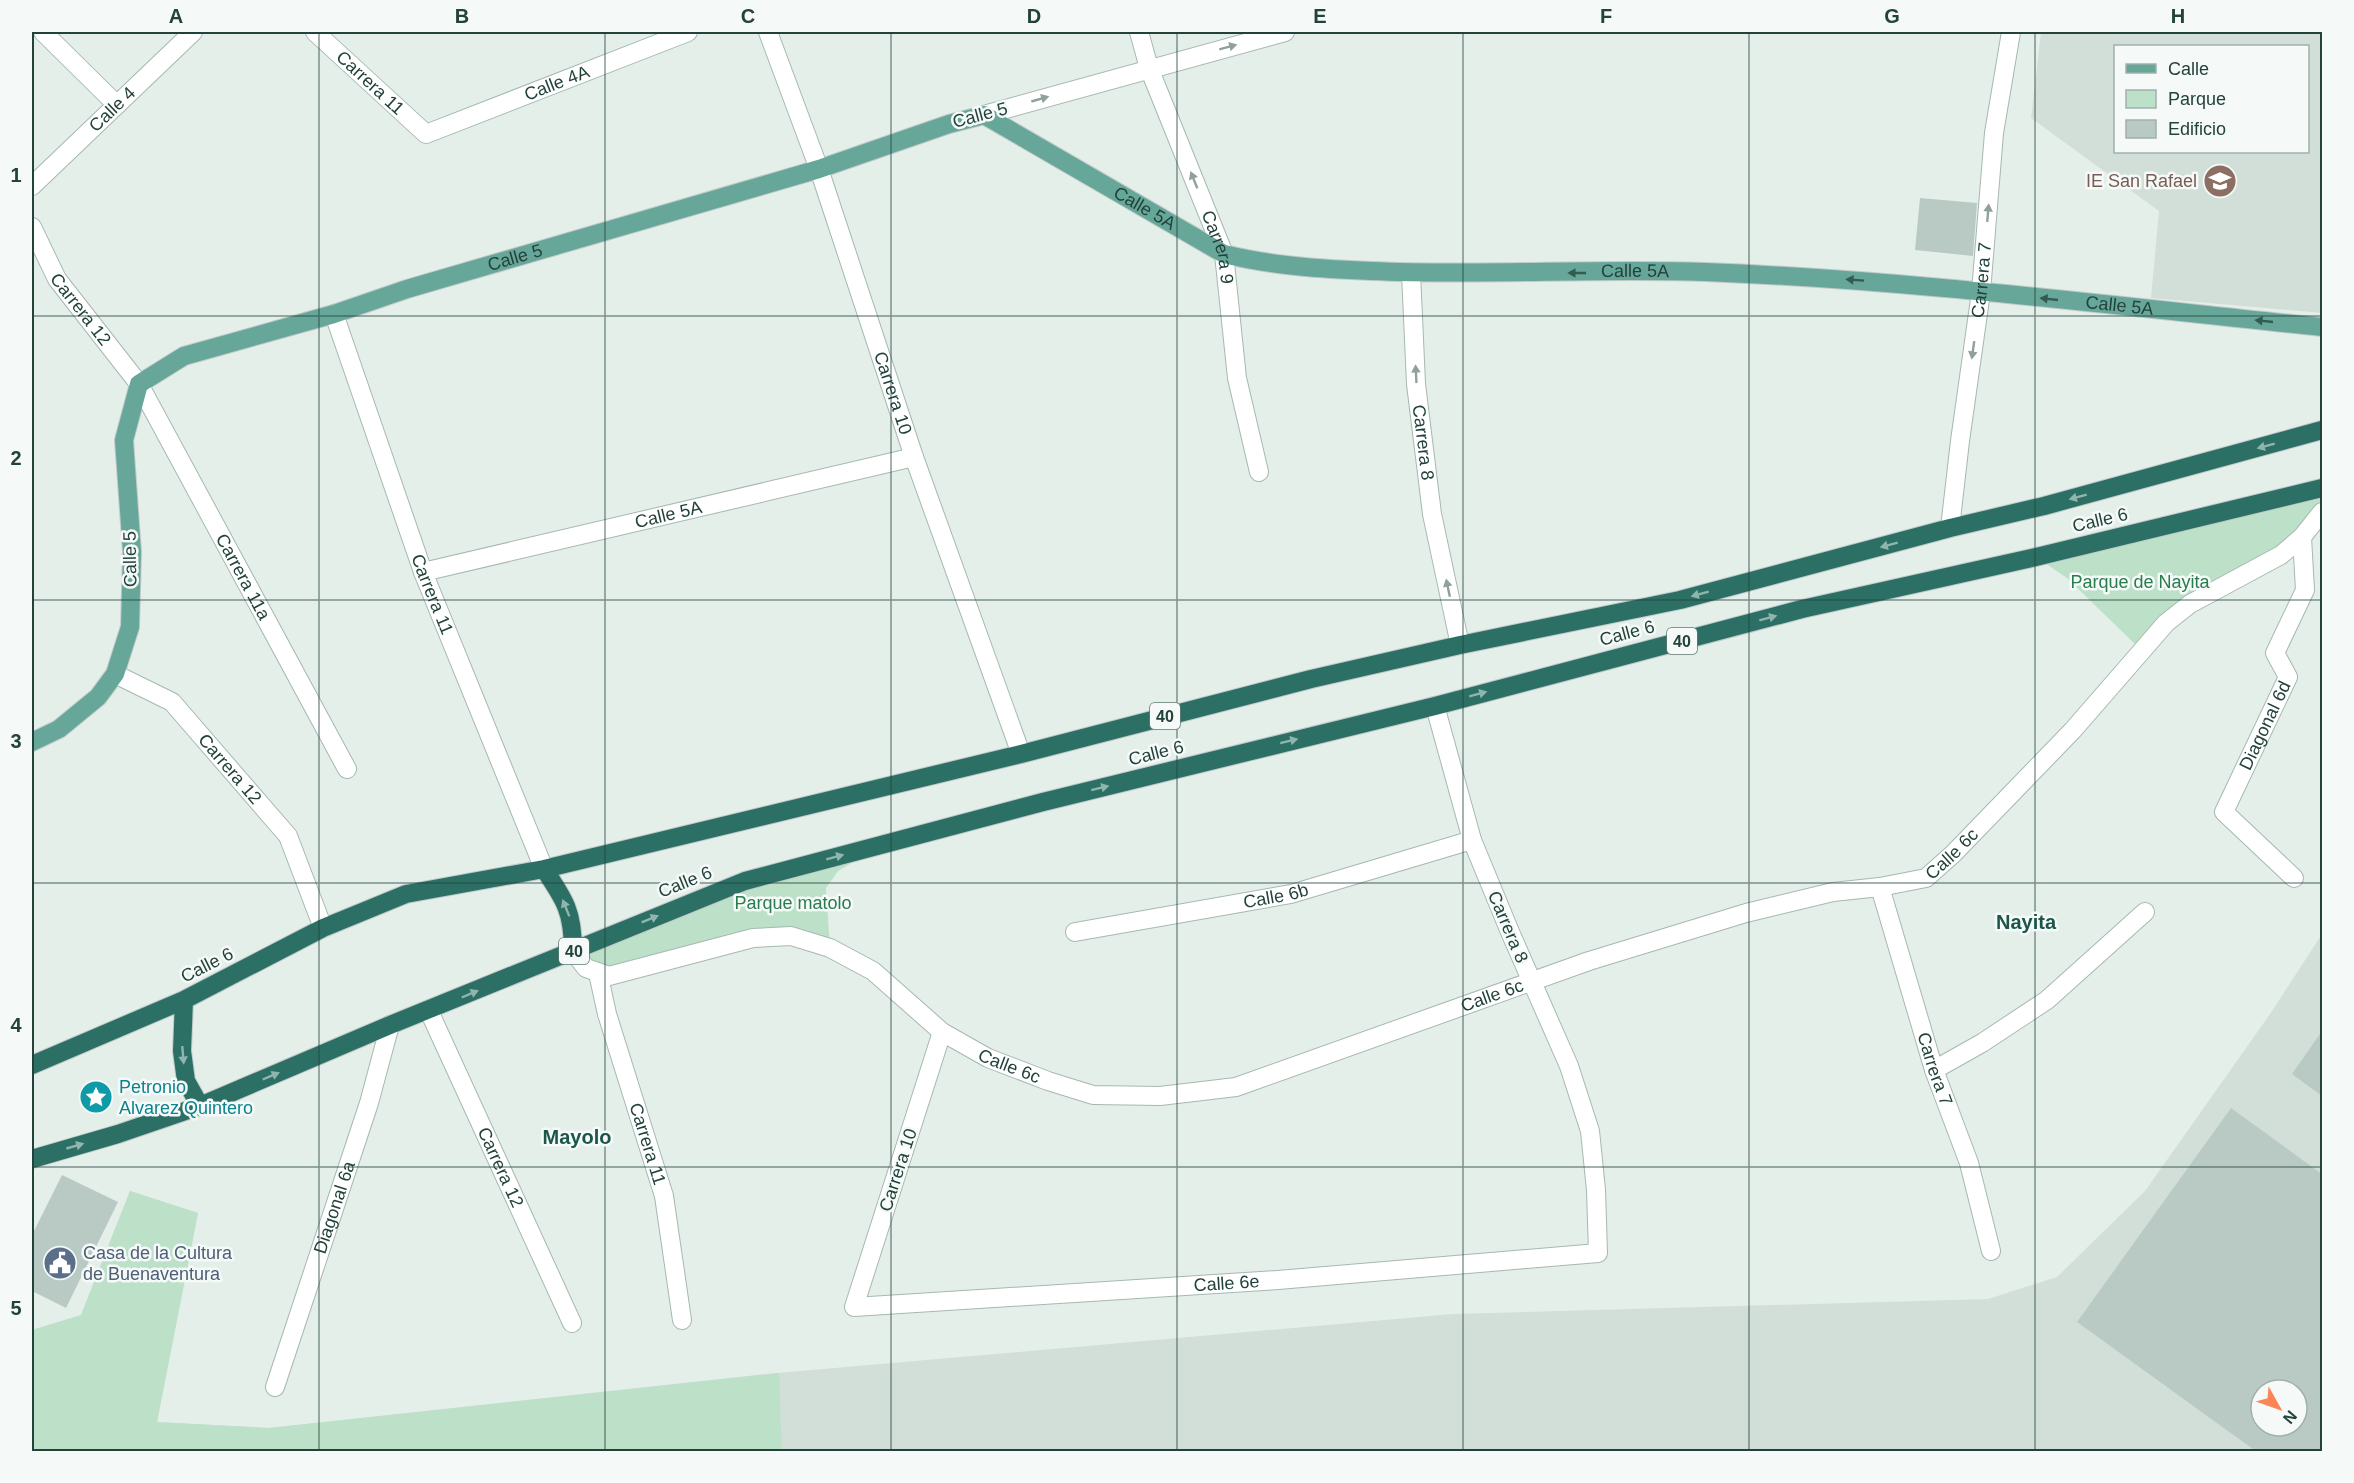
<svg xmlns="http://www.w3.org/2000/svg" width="2354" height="1483" viewBox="0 0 2354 1483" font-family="Helvetica,sans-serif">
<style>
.built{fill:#d2dfd9;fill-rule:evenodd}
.green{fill:#bce1c8}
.building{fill:#b9cac4;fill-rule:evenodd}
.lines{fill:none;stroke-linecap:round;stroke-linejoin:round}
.minor-casing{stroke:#a6b8b2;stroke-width:20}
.major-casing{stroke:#c1cac8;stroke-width:20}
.highway-casing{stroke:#c1cac8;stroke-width:20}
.minor{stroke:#fff;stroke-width:18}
.major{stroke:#66a799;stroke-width:18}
.highway{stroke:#2c7065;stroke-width:18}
.oneway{fill:#90a09d}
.oneway2{fill:#335b52}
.oneway3{fill:#90b5ae}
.grid{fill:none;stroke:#22423b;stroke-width:1.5;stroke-opacity:0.55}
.labels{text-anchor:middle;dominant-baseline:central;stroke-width:5;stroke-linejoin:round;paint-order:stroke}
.shield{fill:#f5faf8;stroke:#617974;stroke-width:1.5}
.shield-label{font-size:16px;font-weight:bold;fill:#22423b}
.street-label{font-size:18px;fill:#22423b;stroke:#f5faf8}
.education-label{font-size:18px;fill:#785e54;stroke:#f5faf8;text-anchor:end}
.park-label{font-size:18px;fill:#297c4d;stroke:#f5faf8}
.culture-label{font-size:18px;fill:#0d838f;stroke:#f5faf8;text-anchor:start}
.service-label{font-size:18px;fill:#4e5e75;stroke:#f5faf8;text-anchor:start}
.neighbourhood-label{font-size:20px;font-weight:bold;fill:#1c564a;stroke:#f5faf8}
.neatline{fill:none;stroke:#22423b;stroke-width:2}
.grid-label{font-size:20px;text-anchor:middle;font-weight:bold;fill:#22423b}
</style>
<rect width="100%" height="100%" fill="#e4efea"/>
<!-- built -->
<path class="built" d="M 2041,32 L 2322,32 L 2322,313 L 2151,298 L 2159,211 L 2031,118 ZM 2116,46 L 2308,46 L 2308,152 L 2116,152 Z
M 2322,934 L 2322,1451 L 32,1452 L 32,1330 L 81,1315 L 130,1191 L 198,1213 L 157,1422 L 269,1428 L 766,1374 L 1453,1314 L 1988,1299 L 2057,1277 L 2145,1191 L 2270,1014 ZM 2261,1390 L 2297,1390 L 2297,1426 L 2261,1426 Z"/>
<!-- green -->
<path class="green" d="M 2322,488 L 2322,512 L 2238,580 L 2141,650 L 2067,578 L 2036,557 Z
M 885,843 L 838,871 L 826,888 L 830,948 L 791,936 L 609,976 L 573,951 L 745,881 Z
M 130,1191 L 198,1213 L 157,1422 L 269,1428 L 779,1373 L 782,1451 L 32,1451 L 32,1330 L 81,1315 Z"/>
<!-- building -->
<path class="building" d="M 1920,198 L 1977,203 L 1973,256 L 1915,250 Z
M 2322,1031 L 2322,1096 L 2292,1074 Z
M 2231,1108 L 2322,1174 L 2322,1452 L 2257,1452 L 2077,1322 ZM 2261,1390 L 2297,1390 L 2297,1426 L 2261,1426 Z
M 62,1175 L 118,1202 L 66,1308 L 32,1291 L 32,1235 Z"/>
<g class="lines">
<defs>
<g id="minor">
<path d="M 43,32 L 117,105"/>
<path id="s1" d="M 315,32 L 426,134 L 688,32"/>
<path id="s2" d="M 768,32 L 819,169 L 914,457 L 1021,754"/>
<path id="s3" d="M 1139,32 L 1149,68 L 1224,254 L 1237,378 L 1259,472"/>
<path d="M 984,115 L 1285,32"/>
<path id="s4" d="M 32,186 L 193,32"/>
<path id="s5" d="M 32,227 L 57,279 L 139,384 L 347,769"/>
<path id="s6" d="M 1411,273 L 1416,384 L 1432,514 L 1460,645"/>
<path id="s7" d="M 334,314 L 423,572 L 544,869"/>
<path id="s8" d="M 1950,528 L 1960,441 L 1981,292 L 1994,133 L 2011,32"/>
<path id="s9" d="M 423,572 L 914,457"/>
<path id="s10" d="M 115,674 L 172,702 L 288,836 L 323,928"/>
<path id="s11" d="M 2294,878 L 2224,812 L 2288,677 L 2275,653 L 2305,590 L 2302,537"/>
<path id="s12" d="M 1880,887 L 1934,1070 L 1969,1163 L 1991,1251"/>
<path id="s13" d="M 1075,932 L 1291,894 L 1472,840"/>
<path id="s14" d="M 573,951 L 586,968 L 609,976 L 753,938 L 791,936 L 830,948 L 873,971 L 942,1032 L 988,1058 L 1048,1081 L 1093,1095 L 1160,1096 L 1236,1087 L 1589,961 L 1746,913 L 1833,892 L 1880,887 L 1926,878 L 1953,854 L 2073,730 L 2166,623 L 2190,604 L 2281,555 L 2302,537 L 2322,512"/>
<path id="s15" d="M 598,973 L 607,1014 L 664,1196 L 682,1320"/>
<path id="s16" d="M 429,1011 L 572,1323"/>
<path id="s17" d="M 942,1032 L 854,1307 L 1278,1280 L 1598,1253 L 1596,1190 L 1590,1131 L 1569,1066 L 1510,932 L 1472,840 L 1435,706"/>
<path d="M 1934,1070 L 1982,1043 L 2047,1000 L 2145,912"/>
<path id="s18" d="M 275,1387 L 369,1103 L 390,1025"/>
</g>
<g id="major">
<path id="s19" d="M 32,742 L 59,729 L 98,697 L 115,674 L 130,627 L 132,552 L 124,440 L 139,384 L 184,356 L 334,314 L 407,289 L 819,169 L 949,124 L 984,115 L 1224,254 C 1273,266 1322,269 1372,271 C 1483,276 1594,268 1705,272 C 1911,280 2117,306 2322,327"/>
</g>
<path id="highway" d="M 544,869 C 565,900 573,912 573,951
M 184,1000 L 182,1051 L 186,1081 L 200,1106
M 32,1065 L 184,1000 L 323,928 L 406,894 L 544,869 L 1021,754 L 1311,679 L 1460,645 L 1680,600 L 1950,528 L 2044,506 L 2322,430
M 32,1159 L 118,1134 L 200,1106 L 390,1025 L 745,881 L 1043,802 L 1435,706 L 1802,609 L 2036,557 L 2322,488"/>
</defs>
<!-- minor casing -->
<use href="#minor" class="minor-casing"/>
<!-- major casing -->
<use href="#major" class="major-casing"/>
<!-- highway casing -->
<use href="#highway" class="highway-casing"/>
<!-- minor -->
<use href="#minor" class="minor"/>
<!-- major -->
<use href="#major" class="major"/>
<!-- highway -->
<use href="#highway" class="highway"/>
</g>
<!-- one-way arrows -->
<defs><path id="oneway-solid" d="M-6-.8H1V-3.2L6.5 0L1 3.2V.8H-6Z" transform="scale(1.5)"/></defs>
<g class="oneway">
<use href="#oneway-solid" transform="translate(1228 47) rotate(-15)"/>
<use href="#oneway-solid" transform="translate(1040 99) rotate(-16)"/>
<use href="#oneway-solid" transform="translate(1194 180) rotate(-112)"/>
<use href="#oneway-solid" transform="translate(1988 213) rotate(-85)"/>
<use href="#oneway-solid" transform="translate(1973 350) rotate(98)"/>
<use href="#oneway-solid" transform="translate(1416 374) rotate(-93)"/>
<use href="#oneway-solid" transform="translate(1448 588) rotate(-102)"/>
</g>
<g class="oneway2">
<use href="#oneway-solid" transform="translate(1577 273) rotate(180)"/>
<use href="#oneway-solid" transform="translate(1855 280) rotate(-176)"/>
<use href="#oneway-solid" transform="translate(2049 299) rotate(-174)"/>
<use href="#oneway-solid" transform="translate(2264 321) rotate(-174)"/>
</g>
<g class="oneway3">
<use href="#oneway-solid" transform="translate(2266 446) rotate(165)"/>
<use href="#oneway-solid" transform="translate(2078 497) rotate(165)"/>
<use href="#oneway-solid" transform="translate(1889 545) rotate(165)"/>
<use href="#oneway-solid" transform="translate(1700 594) rotate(165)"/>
<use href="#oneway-solid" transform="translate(1768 618) rotate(-15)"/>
<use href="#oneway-solid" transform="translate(1478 694) rotate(-15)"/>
<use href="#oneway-solid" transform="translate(1289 741) rotate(-14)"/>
<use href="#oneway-solid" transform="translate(1100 788) rotate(-14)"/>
<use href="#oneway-solid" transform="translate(835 857) rotate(-15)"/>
<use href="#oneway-solid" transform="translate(566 908) rotate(-112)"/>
<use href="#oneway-solid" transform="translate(650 919) rotate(-22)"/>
<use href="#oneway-solid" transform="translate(470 994) rotate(-23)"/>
<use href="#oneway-solid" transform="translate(183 1055) rotate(85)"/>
<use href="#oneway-solid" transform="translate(271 1076) rotate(-23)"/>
<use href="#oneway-solid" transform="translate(75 1146) rotate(-16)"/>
</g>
<!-- grid -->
<path class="grid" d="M 319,32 L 319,1452M 605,32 L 605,1452M 891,32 L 891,1452M 1177,32 L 1177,1452M 1463,32 L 1463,1452M 1749,32 L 1749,1452M 2035,32 L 2035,1452M 32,316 L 2322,316M 32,600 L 2322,600M 32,883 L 2322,883M 32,1167 L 2322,1167"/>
<!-- icons -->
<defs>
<symbol id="university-disc" viewBox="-11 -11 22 22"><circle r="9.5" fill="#8d6e63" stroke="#f5faf8"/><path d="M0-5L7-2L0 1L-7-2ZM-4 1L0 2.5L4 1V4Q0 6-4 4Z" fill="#fff"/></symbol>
<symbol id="sight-disc" viewBox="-11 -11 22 22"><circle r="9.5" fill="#0f9aa8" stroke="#f5faf8"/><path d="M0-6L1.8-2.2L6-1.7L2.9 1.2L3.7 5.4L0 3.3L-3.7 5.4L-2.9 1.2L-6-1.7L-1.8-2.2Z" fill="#fff"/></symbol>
<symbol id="civic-disc" viewBox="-11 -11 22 22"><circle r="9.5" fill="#5c6f8a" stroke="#f5faf8"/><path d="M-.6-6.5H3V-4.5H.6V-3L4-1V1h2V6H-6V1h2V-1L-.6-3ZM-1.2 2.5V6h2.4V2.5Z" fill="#fff"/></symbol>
</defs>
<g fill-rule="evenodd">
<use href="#university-disc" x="2201" y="162" width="38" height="38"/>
<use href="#sight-disc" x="77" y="1078" width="38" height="38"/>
<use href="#civic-disc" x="41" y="1244" width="38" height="38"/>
</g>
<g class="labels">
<!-- shield labels -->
<g class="shield">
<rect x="1667" y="628" width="30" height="26" rx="4.5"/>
<rect x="1150" y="703" width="30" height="26" rx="4.5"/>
<rect x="559" y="938" width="30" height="26" rx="4.5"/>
</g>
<g class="shield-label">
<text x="1682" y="641">40</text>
<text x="1165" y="716">40</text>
<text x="574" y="951">40</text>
</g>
<!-- street labels -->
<g class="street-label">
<text stroke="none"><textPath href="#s1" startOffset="75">Carrera 11</textPath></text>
<text stroke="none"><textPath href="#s1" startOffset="291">Calle 4A</textPath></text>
<text stroke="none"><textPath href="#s4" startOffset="111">Calle 4</textPath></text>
<text transform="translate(980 115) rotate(-15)">Calle 5</text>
<text stroke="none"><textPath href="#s19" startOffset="1478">Calle 5A</textPath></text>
<text stroke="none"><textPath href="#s3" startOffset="230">Carrera 9</textPath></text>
<text stroke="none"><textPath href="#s19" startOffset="802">Calle 5</textPath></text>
<text stroke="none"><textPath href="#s19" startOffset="1982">Calle 5A</textPath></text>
<text stroke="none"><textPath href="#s8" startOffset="250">Carrera 7</textPath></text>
<text stroke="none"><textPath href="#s19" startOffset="2468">Calle 5A</textPath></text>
<text stroke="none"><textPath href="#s5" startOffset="96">Carrera 12</textPath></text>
<text stroke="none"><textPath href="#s2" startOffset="382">Carrera 10</textPath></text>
<text stroke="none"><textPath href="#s6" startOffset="170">Carrera 8</textPath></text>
<text stroke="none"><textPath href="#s9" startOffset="252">Calle 5A</textPath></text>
<text transform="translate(2100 520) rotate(-13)">Calle 6</text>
<text transform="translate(130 559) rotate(-91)">Calle 5</text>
<text stroke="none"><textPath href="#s5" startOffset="410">Carrera 11a</textPath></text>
<text stroke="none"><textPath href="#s7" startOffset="297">Carrera 11</textPath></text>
<text transform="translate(1627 633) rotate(-15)">Calle 6</text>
<text stroke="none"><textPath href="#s11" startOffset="192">Diagonal 6d</textPath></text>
<text transform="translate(1156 753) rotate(-14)">Calle 6</text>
<text stroke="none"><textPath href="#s10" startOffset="152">Carrera 12</textPath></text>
<text stroke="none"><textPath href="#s14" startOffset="1480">Calle 6c</textPath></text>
<text transform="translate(685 882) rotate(-22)">Calle 6</text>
<text stroke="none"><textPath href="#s13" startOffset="204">Calle 6b</textPath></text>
<text transform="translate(1508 927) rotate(67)">Carrera 8</text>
<text transform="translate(207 965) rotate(-27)">Calle 6</text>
<text stroke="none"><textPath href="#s14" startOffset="994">Calle 6c</textPath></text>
<text stroke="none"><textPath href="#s14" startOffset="490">Calle 6c</textPath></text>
<text stroke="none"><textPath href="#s12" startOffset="190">Carrera 7</textPath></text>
<text stroke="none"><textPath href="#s15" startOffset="178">Carrera 11</textPath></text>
<text stroke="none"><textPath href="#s16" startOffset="172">Carrera 12</textPath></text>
<text transform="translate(898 1170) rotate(-72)">Carrera 10</text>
<text stroke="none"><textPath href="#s18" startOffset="189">Diagonal 6a</textPath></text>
<text stroke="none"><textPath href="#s17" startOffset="662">Calle 6e</textPath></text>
</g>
<!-- education labels -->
<g class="education-label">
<text x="2197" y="181">IE San Rafael</text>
</g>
<!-- park labels -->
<g class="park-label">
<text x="2140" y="582">Parque de Nayita</text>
<text x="793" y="903">Parque matolo</text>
</g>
<!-- culture labels -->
<g class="culture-label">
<text x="119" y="1087">Petronio<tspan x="119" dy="21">Alvarez Quintero</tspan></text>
</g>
<!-- service labels -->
<g class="service-label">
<text x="83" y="1253">Casa de la Cultura<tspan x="83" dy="21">de Buenaventura</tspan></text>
</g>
<!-- neighbourhood labels -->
<g class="neighbourhood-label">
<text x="2026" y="922">Nayita</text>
<text x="577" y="1137">Mayolo</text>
</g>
</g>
<!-- border -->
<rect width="2354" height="1483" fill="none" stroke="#f5faf8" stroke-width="66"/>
<!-- legend -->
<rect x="2114" y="45" width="195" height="108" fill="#f5faf8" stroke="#a1b0ac" stroke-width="1.5"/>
<rect x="2126" y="64" width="30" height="9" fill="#66a799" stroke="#a1b0ac" stroke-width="1.5"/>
<text x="2168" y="75" font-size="18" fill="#22423b">Calle</text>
<rect x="2126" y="90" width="30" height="18" fill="#bce1c8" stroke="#a1b0ac" stroke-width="1.5"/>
<text x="2168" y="105" font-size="18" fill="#22423b">Parque</text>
<rect x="2126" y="120" width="30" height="18" fill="#b9cac4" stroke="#a1b0ac" stroke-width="1.5"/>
<text x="2168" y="135" font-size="18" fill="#22423b">Edificio</text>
<!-- north arrow -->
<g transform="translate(2279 1408) rotate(130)"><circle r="28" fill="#f5faf8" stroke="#a1b0ac" stroke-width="1.5"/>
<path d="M0-4.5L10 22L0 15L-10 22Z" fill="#fb8556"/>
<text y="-9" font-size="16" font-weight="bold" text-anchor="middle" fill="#22423b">N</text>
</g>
<rect x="33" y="33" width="2288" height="1417" class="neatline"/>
<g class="grid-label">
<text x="176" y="23">A</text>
<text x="462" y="23">B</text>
<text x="748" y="23">C</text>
<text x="1034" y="23">D</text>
<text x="1320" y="23">E</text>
<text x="1606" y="23">F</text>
<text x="1892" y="23">G</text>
<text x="2178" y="23">H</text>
<text x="16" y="182">1</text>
<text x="16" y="465">2</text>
<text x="16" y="748">3</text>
<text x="16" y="1032">4</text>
<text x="16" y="1315">5</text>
</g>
</svg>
